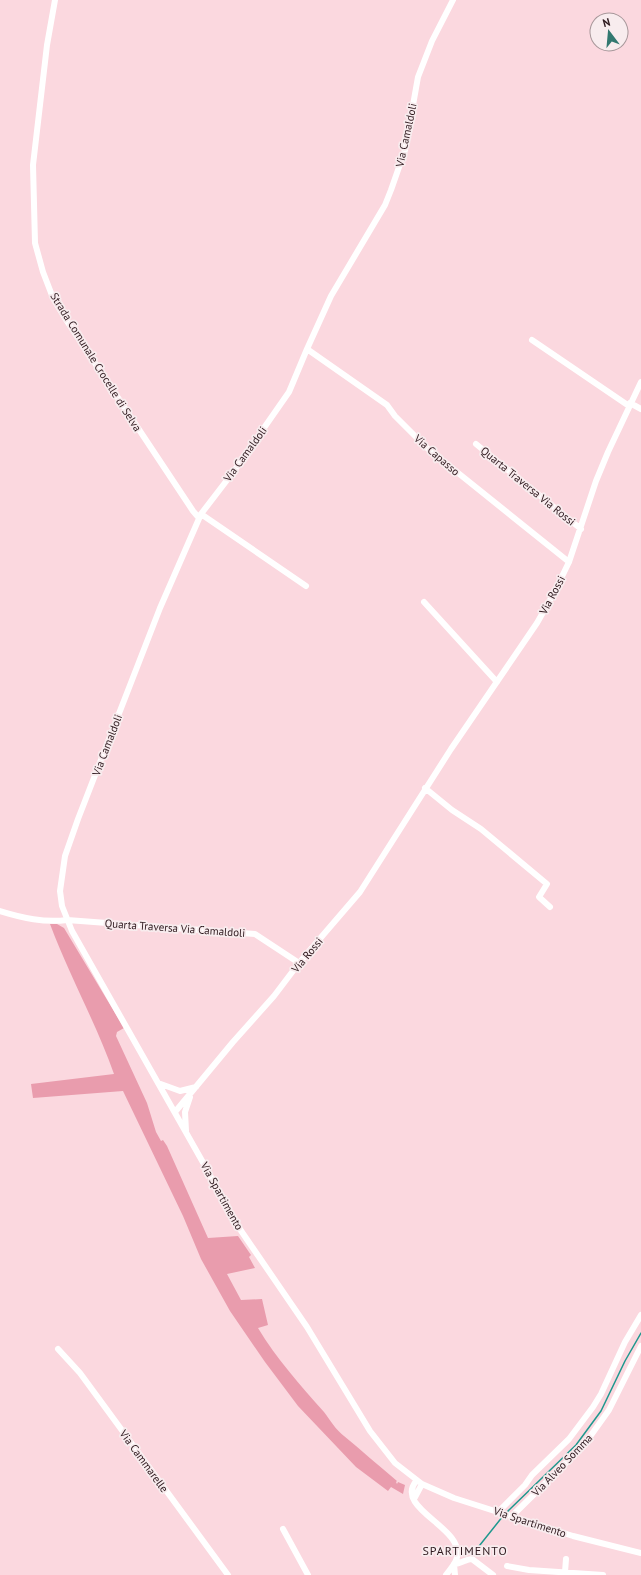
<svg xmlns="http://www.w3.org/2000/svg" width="641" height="1575" viewBox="0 0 641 1575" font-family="'PT Sans',sans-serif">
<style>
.green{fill:#e99cad}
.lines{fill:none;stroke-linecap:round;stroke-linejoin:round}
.stream{stroke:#1e988e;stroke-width:1.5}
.minor{stroke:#fff;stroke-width:6}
.labels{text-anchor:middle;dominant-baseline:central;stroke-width:3.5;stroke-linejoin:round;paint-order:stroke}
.street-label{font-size:11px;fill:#2d181d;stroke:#f8ecee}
.neighbourhood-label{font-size:12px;letter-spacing:1px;fill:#2d181d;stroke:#f8ecee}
</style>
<rect width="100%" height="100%" fill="#fbd8df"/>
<!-- green -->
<path class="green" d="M 50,924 L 57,924 L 64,928 L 124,1028 L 117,1032 L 116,1036 L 147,1103 L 156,1132 L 161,1141 L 163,1140 L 167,1146 L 208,1238 L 238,1236 L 251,1255 L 249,1257 L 255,1268 L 227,1274 L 241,1300 L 262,1299 L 268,1325 L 258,1328 C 276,1358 301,1386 324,1412 C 330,1420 336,1430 344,1436 C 361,1450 379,1466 397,1481 L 396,1482 L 397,1484 L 398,1482 L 405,1485 L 403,1494 L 391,1487 L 388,1491 L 356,1467 L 298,1406 L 265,1362 L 230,1311 L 201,1259 L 183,1216 L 123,1091 L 33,1098 L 31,1084 L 114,1074 C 96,1023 69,975 50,924 Z"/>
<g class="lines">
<!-- stream -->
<path class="stream" d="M 506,1513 L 576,1445 L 601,1411 L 625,1361 L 641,1333
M 472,1555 L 503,1516"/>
<!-- minor -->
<path class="minor" d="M 55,0 L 47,45 L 33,165 L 35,243 L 43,272 L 53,298 L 65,318 L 193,511 L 199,518
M 453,0 L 432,41 L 418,77 L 405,150 L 391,190 L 385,205 L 331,296 L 307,349 L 289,392 L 234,471 L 201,514 L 160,608 L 78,819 L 65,856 L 60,891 L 62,906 L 72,931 L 205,1166 L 233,1219 L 307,1327 L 370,1431 L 395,1463 L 422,1484 L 454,1498 L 573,1536 L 641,1553
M 532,340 L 629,406
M 307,349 L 387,405 L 395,416 L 427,448 L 569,562
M 630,403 L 641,409
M 476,444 L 581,529
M 201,514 L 306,586
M 424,602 L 497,682
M 425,788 L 452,810 L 481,829 L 547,884 L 539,897 L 550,907
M 0,911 C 23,918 44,923 67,920 L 255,934 L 299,963
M 158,1083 L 180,1091 L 196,1087
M 175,1112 L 233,1042 L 274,996 L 299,963 L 360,892 L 451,749 L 537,623 L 554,593 L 569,562 L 596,481 L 608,452 L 641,382
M 186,1131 L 185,1112 L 190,1097
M 58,1349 L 80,1373 L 228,1575
M 416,1481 C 394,1509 464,1527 457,1557 C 456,1564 450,1569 446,1575
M 414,1499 L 422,1484
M 498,1512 L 525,1485 L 532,1475 L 569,1439 L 593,1407 L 601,1394 L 625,1342 L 641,1315
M 512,1516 L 584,1445 L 609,1410 L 641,1346
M 283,1529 L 308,1575
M 454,1564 C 461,1564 466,1559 472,1559 L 493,1575
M 454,1564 L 455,1575
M 507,1566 L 529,1570 L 603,1575
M 564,1575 L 565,1572 L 566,1559"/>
</g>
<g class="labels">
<!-- street labels -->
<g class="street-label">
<text transform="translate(406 135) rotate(-78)">Via Camaldoli</text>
<text transform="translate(96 362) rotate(58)">Strada Comunale Crocelle di Selva</text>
<text transform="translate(245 454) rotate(-54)">Via Camaldoli</text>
<text transform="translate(437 455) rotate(41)">Via Capasso</text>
<text transform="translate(528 486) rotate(39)">Quarta Traversa Via Rossi</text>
<text transform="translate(552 595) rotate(-62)">Via Rossi</text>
<text transform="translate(107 745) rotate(-69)">Via Camaldoli</text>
<text transform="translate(175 928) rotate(4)">Quarta Traversa Via Camaldoli</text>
<text transform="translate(307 955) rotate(-50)">Via Rossi</text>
<text transform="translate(222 1196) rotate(61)">Via Spartimento</text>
<text transform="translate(144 1461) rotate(54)">Via Cammarelle</text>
<text transform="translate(562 1465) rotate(-46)">Via Alveo Somma</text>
<text transform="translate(530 1522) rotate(18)">Via Spartimento</text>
</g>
<!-- neighbourhood labels -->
<g class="neighbourhood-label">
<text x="465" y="1550">SPARTIMENTO</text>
</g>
</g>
<!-- north arrow -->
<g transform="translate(609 32) rotate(344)"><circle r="19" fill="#f8ecee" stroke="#a7979a"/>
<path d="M0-3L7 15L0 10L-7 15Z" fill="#327870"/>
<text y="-6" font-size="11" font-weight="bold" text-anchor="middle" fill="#2d181d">N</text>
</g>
</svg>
